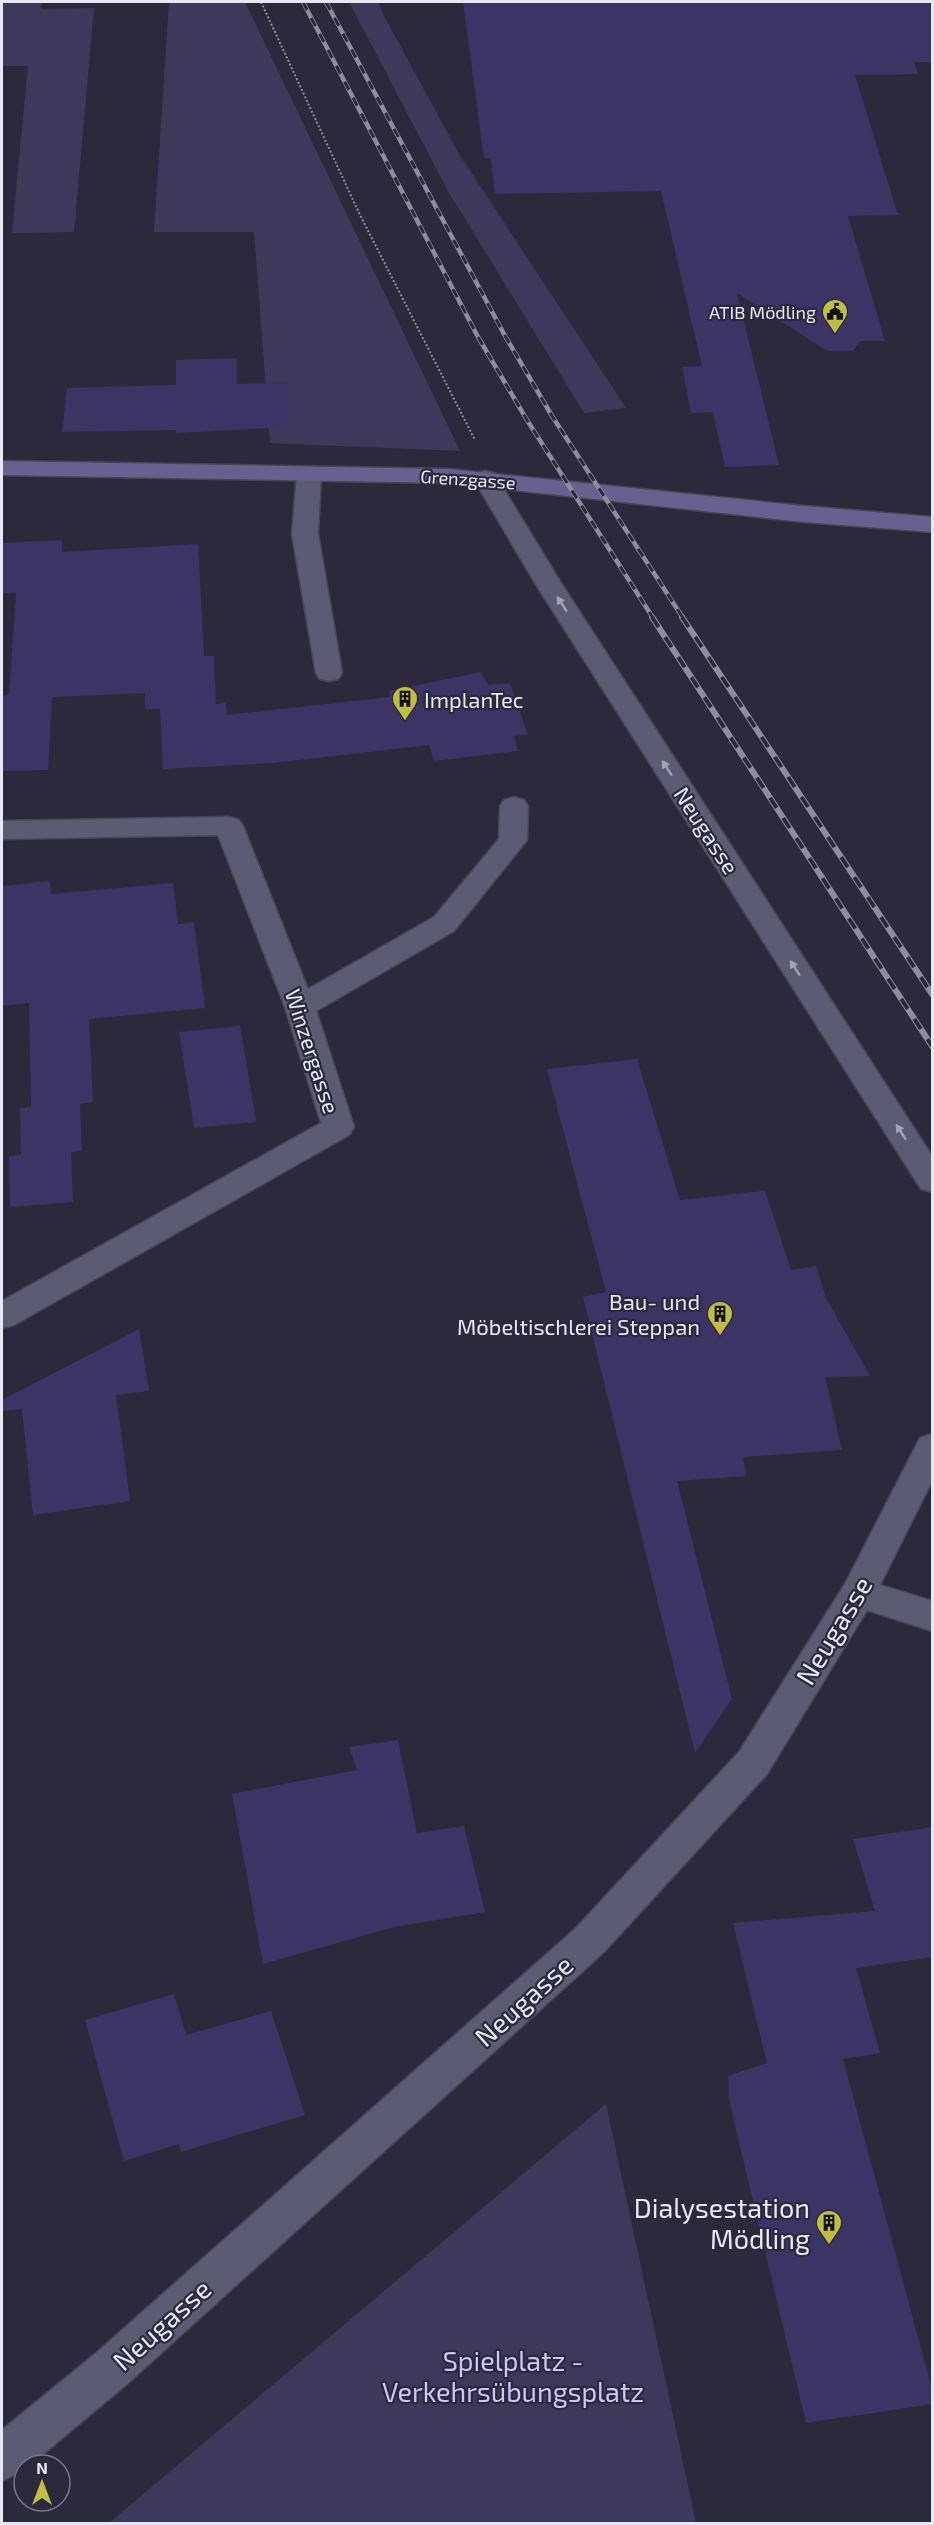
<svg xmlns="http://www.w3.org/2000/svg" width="934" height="2525" viewBox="0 0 934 2525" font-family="'Exo 2',sans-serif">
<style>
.green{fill:#3e395b}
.building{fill:#3c3465}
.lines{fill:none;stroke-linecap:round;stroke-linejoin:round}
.lane-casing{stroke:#474556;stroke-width:3}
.street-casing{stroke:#474556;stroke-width:3}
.secondary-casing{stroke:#474556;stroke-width:3}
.path{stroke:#8d8b9c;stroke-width:2;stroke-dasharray:2 2;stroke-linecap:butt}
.lane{fill:#5d5b71;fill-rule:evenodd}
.street{fill:#5d5b71;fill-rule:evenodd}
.secondary{fill:#686190;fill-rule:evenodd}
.rail-far1-casing{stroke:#8e8d9d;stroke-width:4.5}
.rail-casing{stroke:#8e8d9d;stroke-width:6}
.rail-far1{stroke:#2c293d;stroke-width:3;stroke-dasharray:9;stroke-linecap:butt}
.rail{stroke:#2c293d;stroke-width:4;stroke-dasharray:12;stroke-linecap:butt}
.oneway{fill:#a2a2b3}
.labels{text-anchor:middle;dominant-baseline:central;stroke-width:4.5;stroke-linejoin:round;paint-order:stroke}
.far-poi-label{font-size:18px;fill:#e8e8f5;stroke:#2c293d;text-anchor:end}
.far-street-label{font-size:18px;fill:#e8e8f5;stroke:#2c293d}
.poi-label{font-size:22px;fill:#e8e8f5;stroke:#2c293d;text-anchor:start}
.street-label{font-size:22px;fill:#e8e8f5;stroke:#2c293d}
.near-street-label{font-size:27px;fill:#e8e8f5;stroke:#2c293d}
.near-poi-label{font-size:27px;fill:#e8e8f5;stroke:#2c293d;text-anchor:end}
.near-park-label{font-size:27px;fill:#ccc7f8;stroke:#2c293d}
</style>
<rect width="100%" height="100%" fill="#2c293d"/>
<!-- green -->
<path class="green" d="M 2,2 L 42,2 L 41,9 L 94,8 L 74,232 L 12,233 L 28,66 L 2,66 Z
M 169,2 L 245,2 L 460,451 L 270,443 L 254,232 L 154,232 Z
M 349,2 L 378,2 L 384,16 L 459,154 L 626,408 L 584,413 L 448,191 Z
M 606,2104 L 696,2523 L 109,2523 Z"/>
<!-- building -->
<path class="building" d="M 463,2 L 933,2 L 933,62 L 914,62 L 918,74 L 855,75 L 898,215 L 848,216 L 885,341 L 860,341 L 853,351 L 827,351 L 737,293 L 779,465 L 725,467 L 713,412 L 691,413 L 682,367 L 702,366 L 661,191 L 495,194 L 491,158 L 484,158 Z
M 237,358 L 237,384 L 287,383 L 288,427 L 176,433 L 176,430 L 62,432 L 67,388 L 176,385 L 176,360 Z
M 62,540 L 62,552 L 198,544 L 204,656 L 214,656 L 216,704 L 226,703 L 227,715 L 390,697 L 389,691 L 481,672 L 488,685 L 510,683 L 528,735 L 514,736 L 518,751 L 434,761 L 429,745 L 273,763 L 163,769 L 160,709 L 145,709 L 145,693 L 52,697 L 48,770 L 2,771 L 2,696 L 9,695 L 16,593 L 2,593 L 2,543 Z
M 50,881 L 51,894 L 173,883 L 178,924 L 194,922 L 205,1008 L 89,1019 L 93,1102 L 80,1104 L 82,1151 L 71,1152 L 73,1202 L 10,1207 L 9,1156 L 21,1155 L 20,1108 L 31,1107 L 29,1003 L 2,1006 L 2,886 Z
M 240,1026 L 256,1122 L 194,1128 L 179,1032 Z
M 637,1059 L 680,1200 L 765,1191 L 791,1270 L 816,1266 L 826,1298 L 870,1376 L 825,1377 L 842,1450 L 743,1457 L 746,1476 L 677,1481 L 732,1699 L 695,1753 L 583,1297 L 606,1292 L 547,1069 Z
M 139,1329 L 149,1391 L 116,1395 L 130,1501 L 33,1515 L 22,1409 L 2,1411 L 2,1400 Z
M 398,1740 L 417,1833 L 464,1826 L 485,1912 L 394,1927 L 263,1964 L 232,1794 L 357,1770 L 349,1747 Z
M 933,1827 L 933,1957 L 856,1968 L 880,2053 L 843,2059 L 933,2393 L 933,2404 L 806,2423 L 729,2100 L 728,2076 L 767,2063 L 733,1923 L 875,1911 L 853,1839 Z
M 174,1994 L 186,2035 L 271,2011 L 305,2115 L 181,2152 L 179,2144 L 124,2161 L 85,2020 Z"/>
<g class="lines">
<defs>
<path id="lane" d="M 309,467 L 318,469 L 321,474 L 318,534 L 342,673 L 338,679 L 329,681 L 320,679 L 316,673 L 292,534 L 297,474 L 300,469 Z
M 514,797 L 524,800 L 528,806 L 527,840 L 454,931 L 311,1014 L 300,1017 L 289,1014 L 285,1007 L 289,1000 L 434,917 L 499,839 L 500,806 L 504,800 Z"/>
<path id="street" d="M 485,471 L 494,473 L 497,478 L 561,583 L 932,1156 L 932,1192 L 921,1189 L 535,583 L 473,478 L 476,473 Z
M 229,817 L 239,820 L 243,826 L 315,1007 L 354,1127 L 349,1135 L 14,1325 L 2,1328 L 2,1301 L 321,1123 L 285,1007 L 218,835 L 2,839 L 2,821 Z
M 932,1434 L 932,1481 L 880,1585 L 932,1601 L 932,1631 L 867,1610 L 767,1774 L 604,1952 L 127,2384 L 30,2465 L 24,2465 L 24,2470 L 2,2481 L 2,2430 L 95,2354 L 576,1928 L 739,1752 L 845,1584 L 920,1438 Z"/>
<path id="secondary" d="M 2,461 L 448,469 L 804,506 L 932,517 L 932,532 L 804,522 L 448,483 L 2,475 Z"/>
</defs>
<!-- lane casing -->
<use href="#lane" class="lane-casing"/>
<!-- street casing -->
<use href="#street" class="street-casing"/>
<!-- secondary casing -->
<use href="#secondary" class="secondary-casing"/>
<!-- path -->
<path class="path" d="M 261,2 L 360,215 L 475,440"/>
<!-- lane -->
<use href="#lane" class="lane"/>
<!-- street -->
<use href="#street" class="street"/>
<!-- secondary -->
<use href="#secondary" class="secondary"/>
<defs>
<path id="rail-far1" d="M 303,2 L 478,337 L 527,420 L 653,618
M 326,2 L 504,334 L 552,416 L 683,618"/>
<path id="rail" d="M 652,617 L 932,1046
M 682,617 L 932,994"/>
</defs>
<!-- rail-far1 casing -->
<use href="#rail-far1" class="rail-far1-casing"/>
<!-- rail casing -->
<use href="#rail" class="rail-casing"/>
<!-- rail-far1 -->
<use href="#rail-far1" class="rail-far1"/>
<!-- rail -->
<use href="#rail" class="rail"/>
</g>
<!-- one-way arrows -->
<defs><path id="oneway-solid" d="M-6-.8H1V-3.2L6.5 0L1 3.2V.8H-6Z" transform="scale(1.5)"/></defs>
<g class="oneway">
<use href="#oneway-solid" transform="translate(562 604) rotate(-123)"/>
<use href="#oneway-solid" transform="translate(667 768) rotate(-123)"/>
<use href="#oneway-solid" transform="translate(795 968) rotate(-123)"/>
<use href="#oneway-solid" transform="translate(901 1132) rotate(-123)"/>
</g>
<!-- icons -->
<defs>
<symbol id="civic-pin" viewBox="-11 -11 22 30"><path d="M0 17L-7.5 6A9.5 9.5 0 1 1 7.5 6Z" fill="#bfbe42" stroke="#2c293d"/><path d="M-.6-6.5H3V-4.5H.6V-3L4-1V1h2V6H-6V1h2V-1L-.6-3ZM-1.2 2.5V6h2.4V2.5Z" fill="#111"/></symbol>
<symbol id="building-pin" viewBox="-11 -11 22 30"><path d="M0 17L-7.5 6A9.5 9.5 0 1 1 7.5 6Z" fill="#bfbe42" stroke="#2c293d"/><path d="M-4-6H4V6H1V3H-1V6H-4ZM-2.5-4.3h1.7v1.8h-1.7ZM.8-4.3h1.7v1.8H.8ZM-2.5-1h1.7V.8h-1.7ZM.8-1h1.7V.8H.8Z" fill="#111"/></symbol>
</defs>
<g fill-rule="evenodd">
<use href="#civic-pin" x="820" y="297" width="30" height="40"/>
<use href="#building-pin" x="390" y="684" width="30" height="40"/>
<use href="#building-pin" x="705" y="1299" width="30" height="40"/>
<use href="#building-pin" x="814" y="2208" width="30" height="40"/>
</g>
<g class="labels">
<!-- far-poi labels -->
<g class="far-poi-label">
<text x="816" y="312">ATIB Mödling</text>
</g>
<!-- far-street labels -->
<g class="far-street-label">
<text transform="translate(468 479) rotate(4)">Grenzgasse</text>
</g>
<!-- poi labels -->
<g class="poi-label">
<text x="424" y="699">ImplanTec</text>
<text x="700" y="1301" text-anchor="end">Bau- und<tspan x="700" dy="25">Möbeltischlerei Steppan</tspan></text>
</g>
<!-- street labels -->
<g class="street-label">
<text transform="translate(707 830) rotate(57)">Neugasse</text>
<text transform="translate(313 1051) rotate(72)">Winzergasse</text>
</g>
<!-- near-street labels -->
<g class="near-street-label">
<text transform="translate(833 1630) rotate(-59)">Neugasse</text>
<text transform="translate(523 2000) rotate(-42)">Neugasse</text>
<text transform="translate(161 2324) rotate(-42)">Neugasse</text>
</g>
<!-- near-poi labels -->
<g class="near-poi-label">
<text x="810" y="2207">Dialysestation<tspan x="810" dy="31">Mödling</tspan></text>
</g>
<!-- near-park labels -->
<g class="near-park-label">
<text x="513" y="2360">Spielplatz -<tspan x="513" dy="31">Verkehrsübungsplatz</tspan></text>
</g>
</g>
<!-- border -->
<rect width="934" height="2525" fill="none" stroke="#e8e8f5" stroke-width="6"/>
<!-- north arrow -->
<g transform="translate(42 2483)"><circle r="28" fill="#2c293d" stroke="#777587" stroke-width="1.5"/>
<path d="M0-4.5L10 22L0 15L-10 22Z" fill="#bfbe42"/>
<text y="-9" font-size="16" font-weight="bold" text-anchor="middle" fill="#e8e8f5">N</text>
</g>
</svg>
